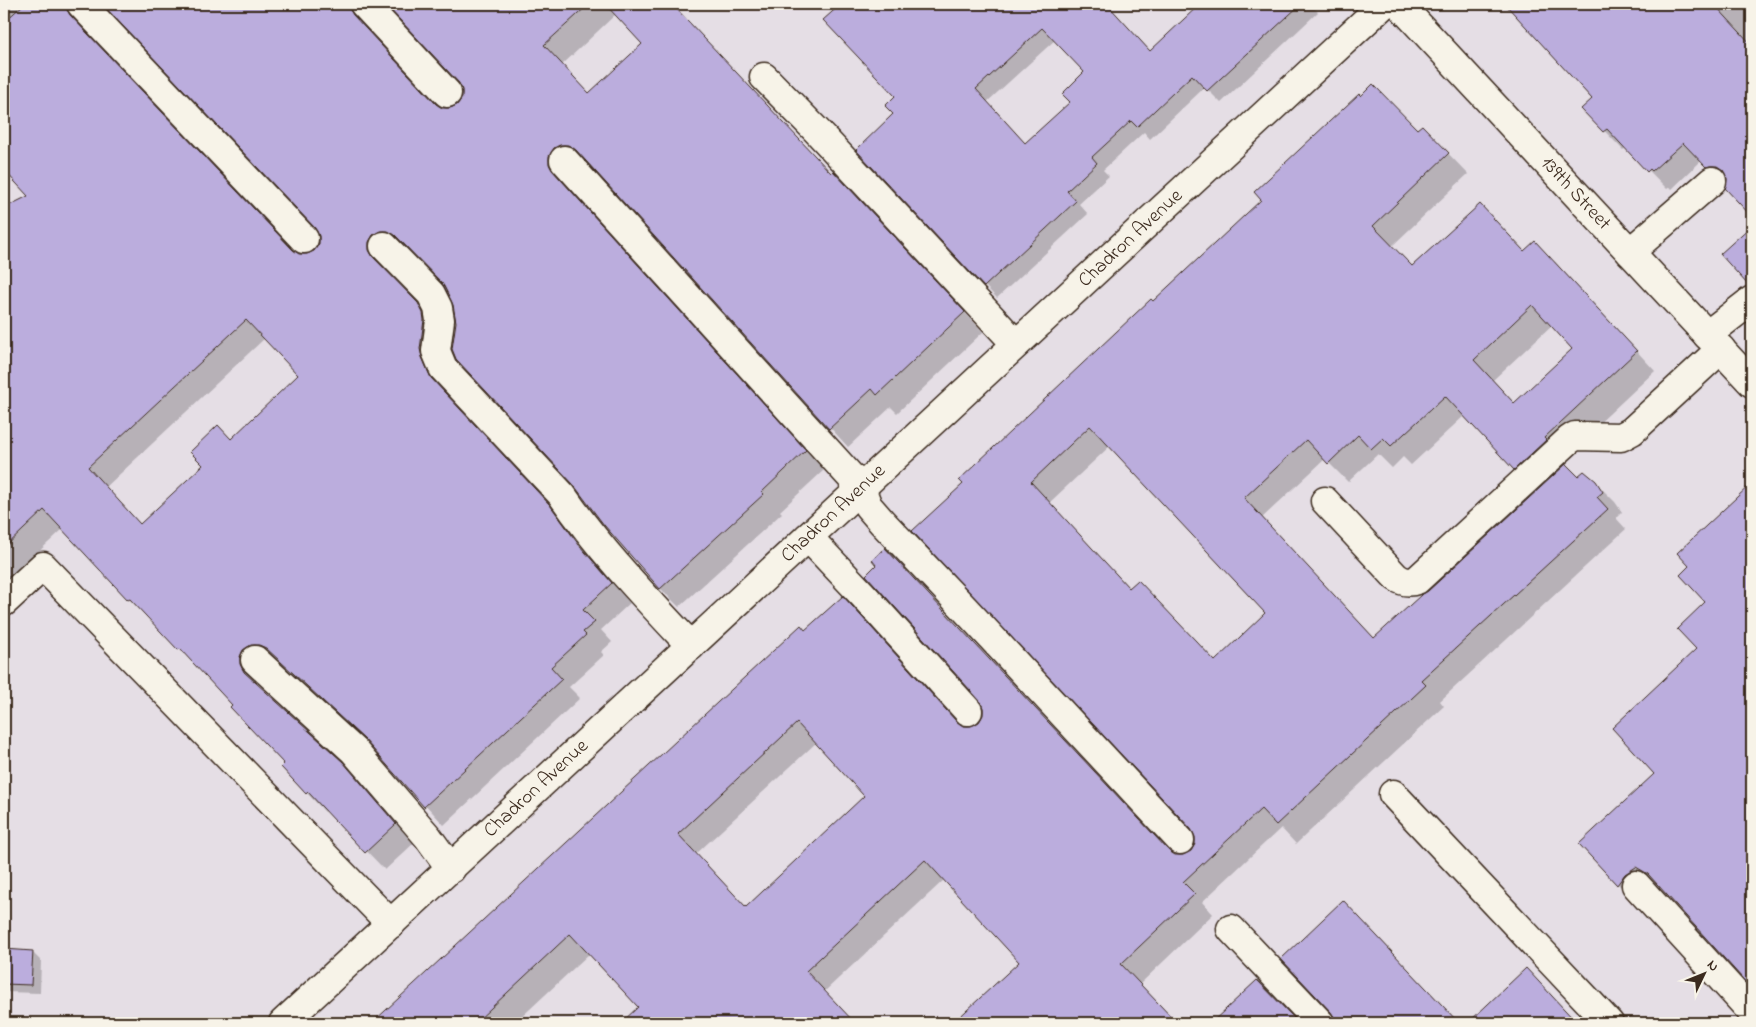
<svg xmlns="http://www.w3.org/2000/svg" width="1756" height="1027" viewBox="0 0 1756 1027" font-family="'Indie Flower',sans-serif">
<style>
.shadow{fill:#0003;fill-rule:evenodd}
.building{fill:#bbaddd;stroke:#3b2a1e;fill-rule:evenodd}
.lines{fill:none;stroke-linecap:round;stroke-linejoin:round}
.minor-casing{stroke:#3b2a1e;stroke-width:31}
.minor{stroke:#f7f3e8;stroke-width:28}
.labels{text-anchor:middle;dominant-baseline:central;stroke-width:4;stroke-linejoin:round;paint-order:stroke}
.street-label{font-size:20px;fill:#3b2a1e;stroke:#f7f3e8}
</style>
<rect width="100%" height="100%" fill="#e5dee5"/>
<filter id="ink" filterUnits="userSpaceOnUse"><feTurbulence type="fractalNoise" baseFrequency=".02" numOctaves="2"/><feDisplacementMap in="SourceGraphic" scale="10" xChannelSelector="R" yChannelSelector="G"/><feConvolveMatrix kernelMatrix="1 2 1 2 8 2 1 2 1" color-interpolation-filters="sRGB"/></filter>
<g filter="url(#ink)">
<!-- shadow -->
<path class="shadow" d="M 4,4 L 671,4 L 831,175 L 852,192 L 983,332 L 897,413 L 891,407 L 848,447 L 588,163 L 580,163 L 567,184 L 571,191 L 824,470 L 780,511 L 782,513 L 679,607 L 661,589 L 605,524 L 457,322 L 455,305 L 443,283 L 414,253 L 408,249 L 399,249 L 387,262 L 387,270 L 391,277 L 437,324 L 440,377 L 450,399 L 569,525 L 598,565 L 630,603 L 601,630 L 612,642 L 601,652 L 604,655 L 569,687 L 580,698 L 444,825 L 373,747 L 286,667 L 279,663 L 258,676 L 258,684 L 261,688 L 361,782 L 414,843 L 385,870 L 327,810 L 325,812 L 307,793 L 286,764 L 234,705 L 149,617 L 148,618 L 129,599 L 63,529 L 4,584 L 4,209 L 30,197 L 4,168 ZM 97,7 L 106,8 L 317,228 L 321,236 L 320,243 L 315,252 L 307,256 L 300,255 L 294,252 L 88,35 L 84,27 ZM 380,7 L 389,8 L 459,82 L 464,90 L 463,98 L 458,106 L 451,109 L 443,109 L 438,106 L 371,35 L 367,27 ZM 616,14 L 644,44 L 589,94 L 562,65 ZM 265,338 L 300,375 L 141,525 L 106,487 Z
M 843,4 L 1107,4 L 1151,52 L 1202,4 L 1310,4 L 1318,12 L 1221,103 L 1205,87 L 1150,139 L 1144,132 L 1103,170 L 1109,176 L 1079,204 L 1088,214 L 997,298 L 985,286 L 894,114 L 897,96 L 825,20 ZM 1055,40 L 1086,72 L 1071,102 L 1025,145 L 987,102 Z
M 1516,4 L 1752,4 L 1752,216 L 1727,188 L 1727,184 L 1725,185 L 1701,161 L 1672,189 L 1670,187 L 1667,189 L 1626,147 L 1623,150 L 1583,109 L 1594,99 L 1510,9 Z
M 1418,131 L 1441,146 L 1468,174 L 1392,246 L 1413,267 L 1480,205 L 1525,252 L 1555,262 L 1655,371 L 1562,458 L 1534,488 L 1465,415 L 1411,465 L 1403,457 L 1392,468 L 1378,454 L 1348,482 L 1325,459 L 1262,518 L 1375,639 L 1578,477 L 1595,482 L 1615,502 L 1622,512 L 1616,518 L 1626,529 L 1440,701 L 1444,706 L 1296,844 L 1281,828 L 1202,902 L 1213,914 L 1140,984 L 1176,1023 L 955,1023 L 1021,962 L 944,880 L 825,991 L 854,1023 L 623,1023 L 640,1007 L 590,953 L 515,1023 L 373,1023 L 801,627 L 806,632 L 862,618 L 960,726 L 1175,856 L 1183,857 L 1192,852 L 1196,844 L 1197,837 L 1192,829 L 914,531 L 1153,303 ZM 1552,325 L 1574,349 L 1515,404 L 1493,380 ZM 1110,446 L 1267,613 L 1215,662 L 1138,581 L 1130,589 L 1049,503 ZM 817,742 L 866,796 L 747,908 L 696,854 Z
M 1752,226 L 1752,287 L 1722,254 Z
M 1752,485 L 1752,987 L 1661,888 L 1652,882 L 1633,899 L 1618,884 L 1698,649 L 1707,602 L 1691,566 L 1679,553 Z
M 1363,921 L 1459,1023 L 1336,1023 Z
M 4,951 L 32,952 L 41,961 L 40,993 L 4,992 Z
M 1526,970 L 1577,1023 L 1469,1023 Z
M 1257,981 L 1298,1023 L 1213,1023 Z"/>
<!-- building -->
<path class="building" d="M 24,4 L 66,4 L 66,8 L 70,15 L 293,250 L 299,254 L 307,254 L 314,251 L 319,244 L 319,236 L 315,228 L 102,4 L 349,4 L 349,8 L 353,15 L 436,104 L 442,108 L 450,108 L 457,105 L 462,98 L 462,90 L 459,83 L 385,4 L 589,4 L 544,45 L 589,93 L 642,44 L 605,4 L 672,4 L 831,173 L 833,171 L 965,312 L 877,395 L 872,389 L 829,429 L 576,150 L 568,145 L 560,145 L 554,148 L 549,156 L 549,164 L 552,170 L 806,450 L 762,492 L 764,494 L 660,589 L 604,525 L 573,484 L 456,359 L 452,349 L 456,322 L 453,305 L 442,283 L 395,235 L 388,231 L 380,231 L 373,235 L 369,242 L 369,250 L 373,257 L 418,303 L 423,313 L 424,320 L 420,349 L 422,357 L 431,378 L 550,505 L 579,545 L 612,583 L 583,610 L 595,622 L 583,632 L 586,635 L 551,667 L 562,679 L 424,807 L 365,740 L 266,648 L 259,645 L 251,645 L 243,650 L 240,657 L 240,664 L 244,672 L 343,762 L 396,824 L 365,853 L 308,792 L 306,794 L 281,767 L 284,764 L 230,707 L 232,705 L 180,649 L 178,650 L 130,599 L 128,600 L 44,510 L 4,548 L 4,208 L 28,196 L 4,170 L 4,22 ZM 246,320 L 298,375 L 231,439 L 218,425 L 190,452 L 203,465 L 140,524 L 88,467 Z
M 841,4 L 1107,4 L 1150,51 L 1200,4 L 1301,4 L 1207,91 L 1192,75 L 1137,127 L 1131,121 L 1092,157 L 1097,163 L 1067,191 L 1076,201 L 984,287 L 856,150 L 893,114 L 885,106 L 895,96 L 823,20 ZM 1042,28 L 1084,72 L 1062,94 L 1070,102 L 1025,143 L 976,89 Z
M 1505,4 L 1714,4 L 1752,45 L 1752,217 L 1725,188 L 1727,179 L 1723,170 L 1717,166 L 1710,166 L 1706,167 L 1683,143 L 1652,171 L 1650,169 L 1647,172 L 1607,129 L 1603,132 L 1581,109 L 1592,99 Z
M 1373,84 L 1417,129 L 1422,125 L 1449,153 L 1373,226 L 1412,266 L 1480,204 L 1524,251 L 1535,241 L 1637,351 L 1544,438 L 1546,440 L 1514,470 L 1445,396 L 1391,446 L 1383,438 L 1371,449 L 1358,435 L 1328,464 L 1306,440 L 1244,498 L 1374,638 L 1421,595 L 1428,591 L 1566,464 L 1578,476 L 1584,471 L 1596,481 L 1603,492 L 1597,497 L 1608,509 L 1421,680 L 1426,685 L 1276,825 L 1261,809 L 1183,882 L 1195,894 L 1121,964 L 1177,1023 L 953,1023 L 1019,962 L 925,860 L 806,971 L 855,1023 L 621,1023 L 638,1007 L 570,934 L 475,1023 L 372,1023 L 801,625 L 805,630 L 843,596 L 956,721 L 963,726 L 971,726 L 979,722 L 983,715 L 983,708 L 980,701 L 866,575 L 876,565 L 872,560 L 885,548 L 1169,851 L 1175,855 L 1183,855 L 1191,851 L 1195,844 L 1195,837 L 1191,829 L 912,531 L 963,484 L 959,480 L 1151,299 L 1153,301 L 1261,200 L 1254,192 L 1359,94 L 1361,96 ZM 1532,305 L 1572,349 L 1514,403 L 1474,360 ZM 1090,426 L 1265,613 L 1215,661 L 1138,580 L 1129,588 L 1031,482 ZM 797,723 L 864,796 L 746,907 L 678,834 Z
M 1752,225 L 1752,285 L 1748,285 L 1720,254 Z
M 1752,483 L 1752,989 L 1648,874 L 1636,867 L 1625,874 L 1617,885 L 1579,844 L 1654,774 L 1612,728 L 1696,649 L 1677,629 L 1705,602 L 1680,575 L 1689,566 L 1677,553 Z
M 1343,900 L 1459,1023 L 1335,1023 L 1335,1019 L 1331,1012 L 1281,959 Z
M 4,949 L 33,951 L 31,985 L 4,984 Z
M 1526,968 L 1577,1023 L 1468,1023 Z
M 1257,980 L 1299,1023 L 1211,1023 Z"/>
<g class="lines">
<defs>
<g id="minor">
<path d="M 81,4 L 304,239"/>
<path d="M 364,4 L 447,93"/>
<path id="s1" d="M 1399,4 L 1752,383"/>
<path d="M 764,77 L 817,131 L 1016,344"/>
<path d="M 564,160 L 861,488 L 868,506 L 882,522 L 965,609 L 1180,840"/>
<path d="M 384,246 L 431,294 L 438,308 L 440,320 L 436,351 L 443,368 L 562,495 C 599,549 646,598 691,646"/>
<path d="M 1630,252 L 1712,181"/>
<path d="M 1707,335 L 1752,300"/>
<path d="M 1325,501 L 1396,577 C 1403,582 1409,583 1417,580 L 1569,440 L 1575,436 L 1621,437 L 1632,431 L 1721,349"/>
<path d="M 808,537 L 864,596 L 968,711"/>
<path d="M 4,602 L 43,566 L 391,924"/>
<path d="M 255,660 L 354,751 L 428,837 L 451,869"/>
<path d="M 1393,794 L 1609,1023"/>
<path d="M 1636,885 L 1752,1012"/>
<path d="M 1231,929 L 1320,1023"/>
<path id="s2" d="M 283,1023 L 1384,4"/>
</g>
</defs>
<!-- minor casing -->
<use href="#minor" class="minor-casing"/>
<!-- minor -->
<use href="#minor" class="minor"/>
</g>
</g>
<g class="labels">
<!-- street labels -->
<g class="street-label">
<text stroke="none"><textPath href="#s1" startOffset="259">139th Street</textPath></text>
<text stroke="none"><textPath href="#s2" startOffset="1155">Chadron Avenue</textPath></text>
<text stroke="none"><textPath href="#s2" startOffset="750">Chadron Avenue</textPath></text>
<text stroke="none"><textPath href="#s2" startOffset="345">Chadron Avenue</textPath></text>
</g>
</g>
<!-- margin -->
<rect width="1756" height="1027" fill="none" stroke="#f7f3e8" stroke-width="20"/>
<rect x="10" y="10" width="1736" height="1007" fill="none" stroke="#3b2a1e" stroke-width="2" filter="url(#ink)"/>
<!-- north arrow -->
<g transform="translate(1704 974) rotate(47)" stroke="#f7f3e8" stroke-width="4" paint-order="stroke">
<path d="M0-4L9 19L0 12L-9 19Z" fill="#3b2a1e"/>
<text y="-8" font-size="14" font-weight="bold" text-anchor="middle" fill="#3b2a1e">N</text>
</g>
</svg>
